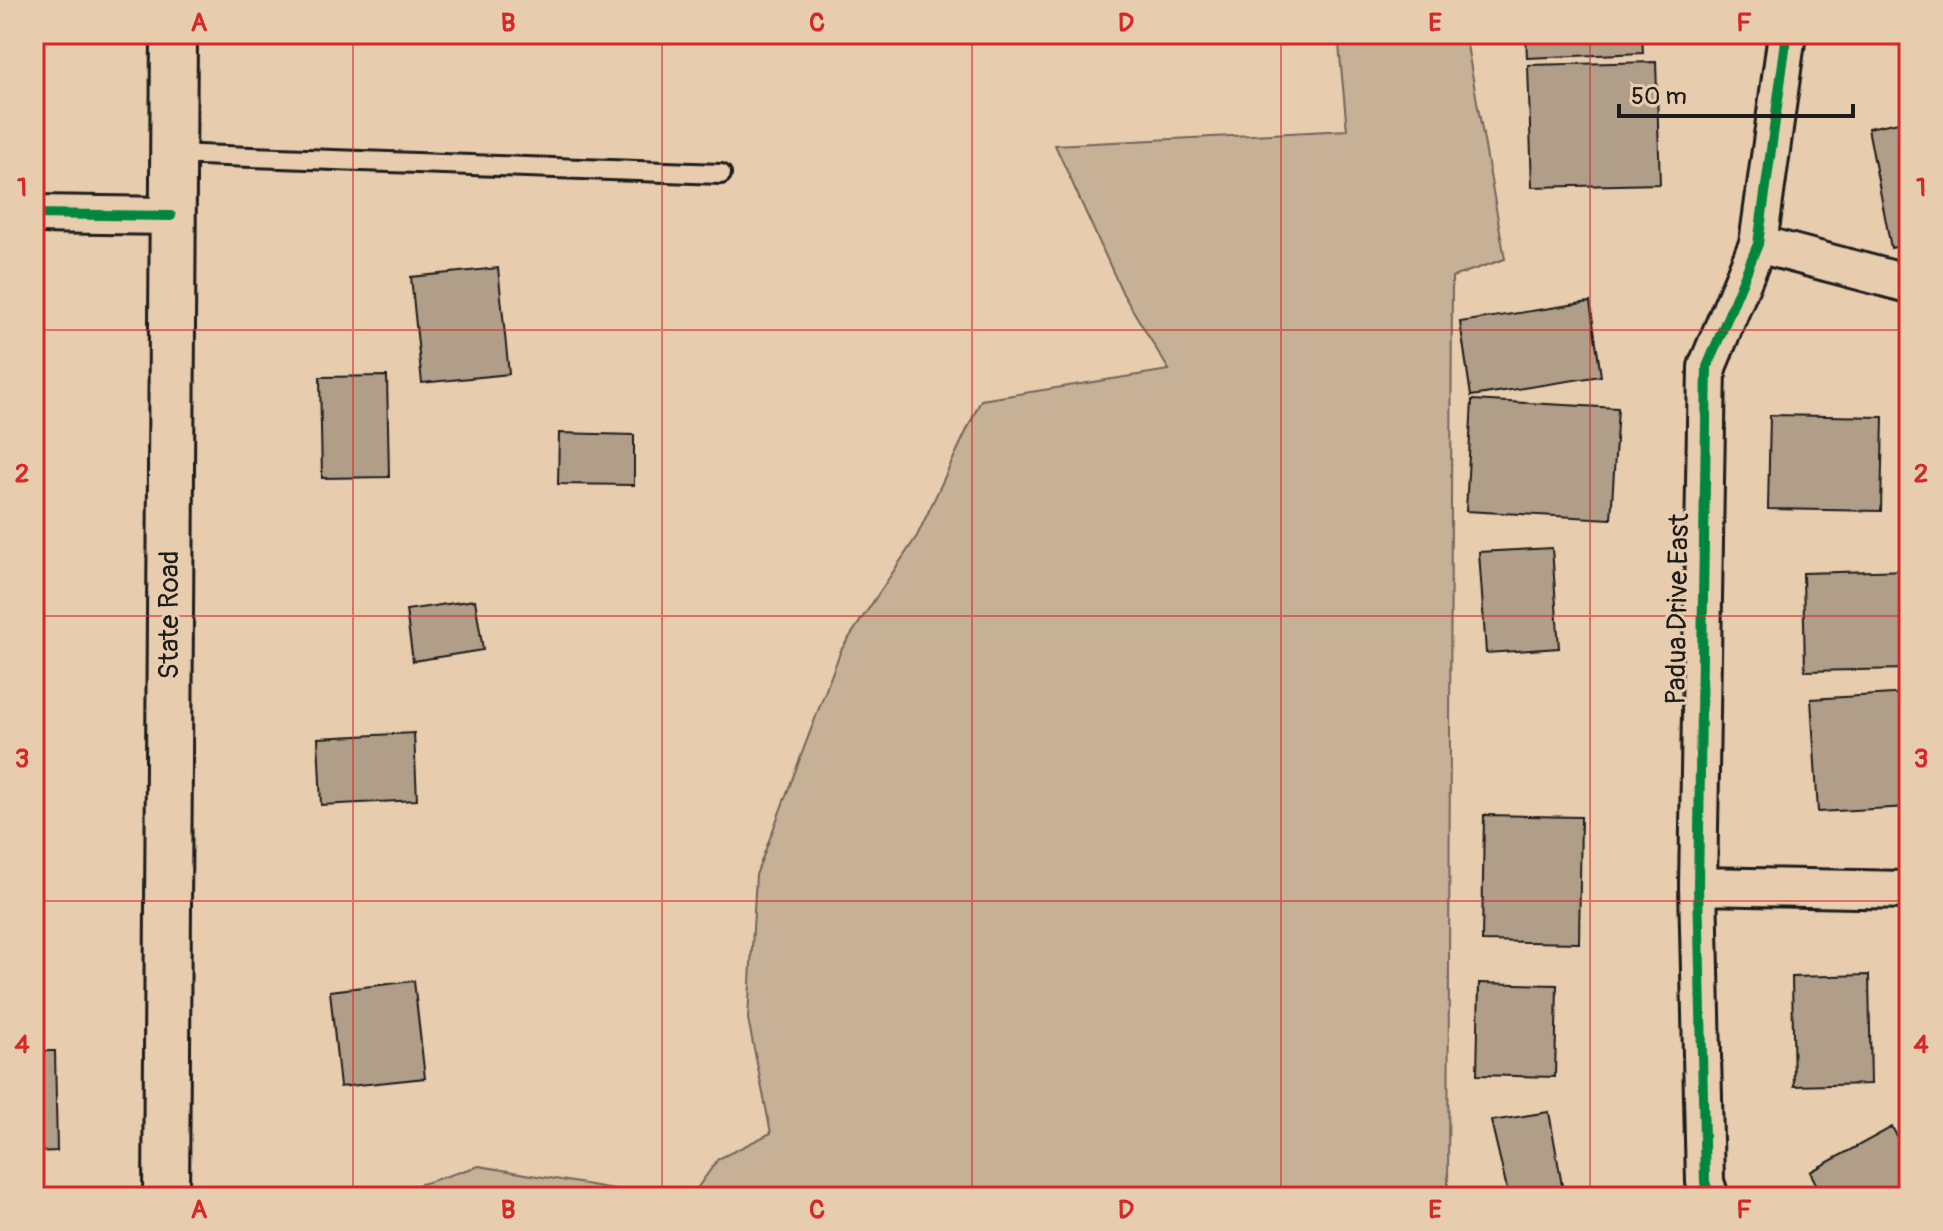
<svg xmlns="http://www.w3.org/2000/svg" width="1943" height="1231" viewBox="0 0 1943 1231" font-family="Pangolin,sans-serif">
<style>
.green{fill:#c6b096;stroke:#716659;stroke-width:2}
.building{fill:#b19e88;stroke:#1c1c1c;stroke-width:2}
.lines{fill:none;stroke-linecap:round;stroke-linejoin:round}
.lane-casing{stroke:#1c1c1c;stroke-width:24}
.street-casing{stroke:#1c1c1c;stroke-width:42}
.secondary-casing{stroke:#1c1c1c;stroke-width:50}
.lane{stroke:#e7ccae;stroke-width:18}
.street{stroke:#e7ccae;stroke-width:36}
.secondary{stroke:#e7ccae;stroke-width:44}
.cycleway-casing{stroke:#e7ccae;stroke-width:15}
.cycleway{stroke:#00873e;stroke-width:10}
.grid{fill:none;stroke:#d62828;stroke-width:2;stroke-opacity:0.55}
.labels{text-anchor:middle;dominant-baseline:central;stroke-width:6;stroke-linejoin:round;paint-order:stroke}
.street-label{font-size:28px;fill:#1c1c1c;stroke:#e7ccae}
.neatline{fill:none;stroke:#d62828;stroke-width:3}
.grid-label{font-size:26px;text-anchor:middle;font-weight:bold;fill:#d62828}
</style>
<rect width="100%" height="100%" fill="#e7ccae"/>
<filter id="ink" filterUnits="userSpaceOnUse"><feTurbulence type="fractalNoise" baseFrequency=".0125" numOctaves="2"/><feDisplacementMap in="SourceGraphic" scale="16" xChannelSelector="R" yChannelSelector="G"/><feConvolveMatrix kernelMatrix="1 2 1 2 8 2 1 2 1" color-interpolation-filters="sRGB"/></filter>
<g filter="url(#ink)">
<!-- green -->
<path class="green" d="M 1338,34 L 1465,34 L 1505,259 L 1452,277 L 1448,1197 L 691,1197 L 718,1159 L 771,1133 L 748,1019 L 756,875 L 841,650 L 917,536 L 981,400 L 1169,370 L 1123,294 L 1055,145 L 1347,130 Z
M 479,1166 L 661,1197 L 412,1197 L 408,1188 Z"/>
<!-- building -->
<path class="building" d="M 1526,34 L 1642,34 L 1643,53 L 1527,58 Z
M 1656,62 L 1660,184 L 1532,187 L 1528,65 Z
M 1909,120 L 1909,244 L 1891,248 L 1868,128 Z
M 498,268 L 509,374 L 422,383 L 411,277 Z
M 1590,302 L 1601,376 L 1471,396 L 1460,322 Z
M 387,376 L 389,477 L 322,478 L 320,377 Z
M 1472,400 L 1618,408 L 1611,519 L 1466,511 Z
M 1770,415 L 1883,417 L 1881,511 L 1768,509 Z
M 559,433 L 634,435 L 634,485 L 558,484 Z
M 1552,548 L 1559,648 L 1486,653 L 1479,552 Z
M 1909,570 L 1909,669 L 1805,671 L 1803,573 Z
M 475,600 L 483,650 L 413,661 L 406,610 Z
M 1909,693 L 1909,807 L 1818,812 L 1811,699 Z
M 414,733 L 417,800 L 321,805 L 318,738 Z
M 1484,815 L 1581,817 L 1579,943 L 1482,941 Z
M 1869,975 L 1871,1084 L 1794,1086 L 1792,977 Z
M 414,981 L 425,1078 L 340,1087 L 330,991 Z
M 1479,983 L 1557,985 L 1555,1077 L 1477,1075 Z
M 34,1051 L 55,1051 L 57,1151 L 34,1152 Z
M 1549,1112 L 1564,1197 L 1509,1197 L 1491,1121 Z
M 1892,1127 L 1909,1158 L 1909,1197 L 1823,1197 L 1810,1172 Z"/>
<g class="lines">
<defs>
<path id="lane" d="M 172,154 L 721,174"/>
<path id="street" d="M 34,214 L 171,216
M 1758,244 L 1909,284
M 1698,886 L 1909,890
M 1710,1197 L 1705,1182 L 1698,886 L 1707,367 L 1758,244 L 1787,34"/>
<path id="secondary" d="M 166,1197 L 174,34"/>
</defs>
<!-- lane casing -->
<use href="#lane" class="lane-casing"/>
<!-- street casing -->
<use href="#street" class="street-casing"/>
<!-- secondary casing -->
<use href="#secondary" class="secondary-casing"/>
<!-- lane -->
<use href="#lane" class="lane"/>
<!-- street -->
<use href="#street" class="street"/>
<!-- secondary -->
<use href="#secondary" class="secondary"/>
<defs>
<path id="cycleway" d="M 34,214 L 171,216
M 1710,1197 L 1705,1182 L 1698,886 L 1707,367 L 1758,244 L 1787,34"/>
</defs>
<!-- cycleway casing -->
<use href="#cycleway" class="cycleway-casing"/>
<!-- cycleway -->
<use href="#cycleway" class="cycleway"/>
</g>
</g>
<!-- grid -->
<path class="grid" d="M 353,34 L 353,1197M 662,34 L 662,1197M 972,34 L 972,1197M 1281,34 L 1281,1197M 1590,34 L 1590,1197M 34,330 L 1909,330M 34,616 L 1909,616M 34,901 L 1909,901"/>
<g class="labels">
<!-- street labels -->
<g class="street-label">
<text transform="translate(1678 609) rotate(-89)">Padua Drive East</text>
<text transform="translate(169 615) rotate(-90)">State Road</text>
</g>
</g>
<!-- margin -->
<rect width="1943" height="1231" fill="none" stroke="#e7ccae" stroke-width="88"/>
<!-- scale -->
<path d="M1619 104v12h234v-12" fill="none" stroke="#1c1c1c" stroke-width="4"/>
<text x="1631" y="104" font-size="24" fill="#1c1c1c" stroke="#e7ccae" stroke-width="6" paint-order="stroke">50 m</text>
<rect x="44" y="44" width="1855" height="1143" class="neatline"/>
<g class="grid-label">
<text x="199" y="31">A</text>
<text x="508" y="31">B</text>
<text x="817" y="31">C</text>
<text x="1126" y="31">D</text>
<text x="1435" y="31">E</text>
<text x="1744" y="31">F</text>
<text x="22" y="196">1</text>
<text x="1921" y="196">1</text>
<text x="22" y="482">2</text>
<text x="1921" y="482">2</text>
<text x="22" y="767">3</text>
<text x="1921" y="767">3</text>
<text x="22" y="1053">4</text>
<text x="1921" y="1053">4</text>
<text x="199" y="1218">A</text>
<text x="508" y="1218">B</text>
<text x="817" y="1218">C</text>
<text x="1126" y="1218">D</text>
<text x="1435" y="1218">E</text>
<text x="1744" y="1218">F</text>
</g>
</svg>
